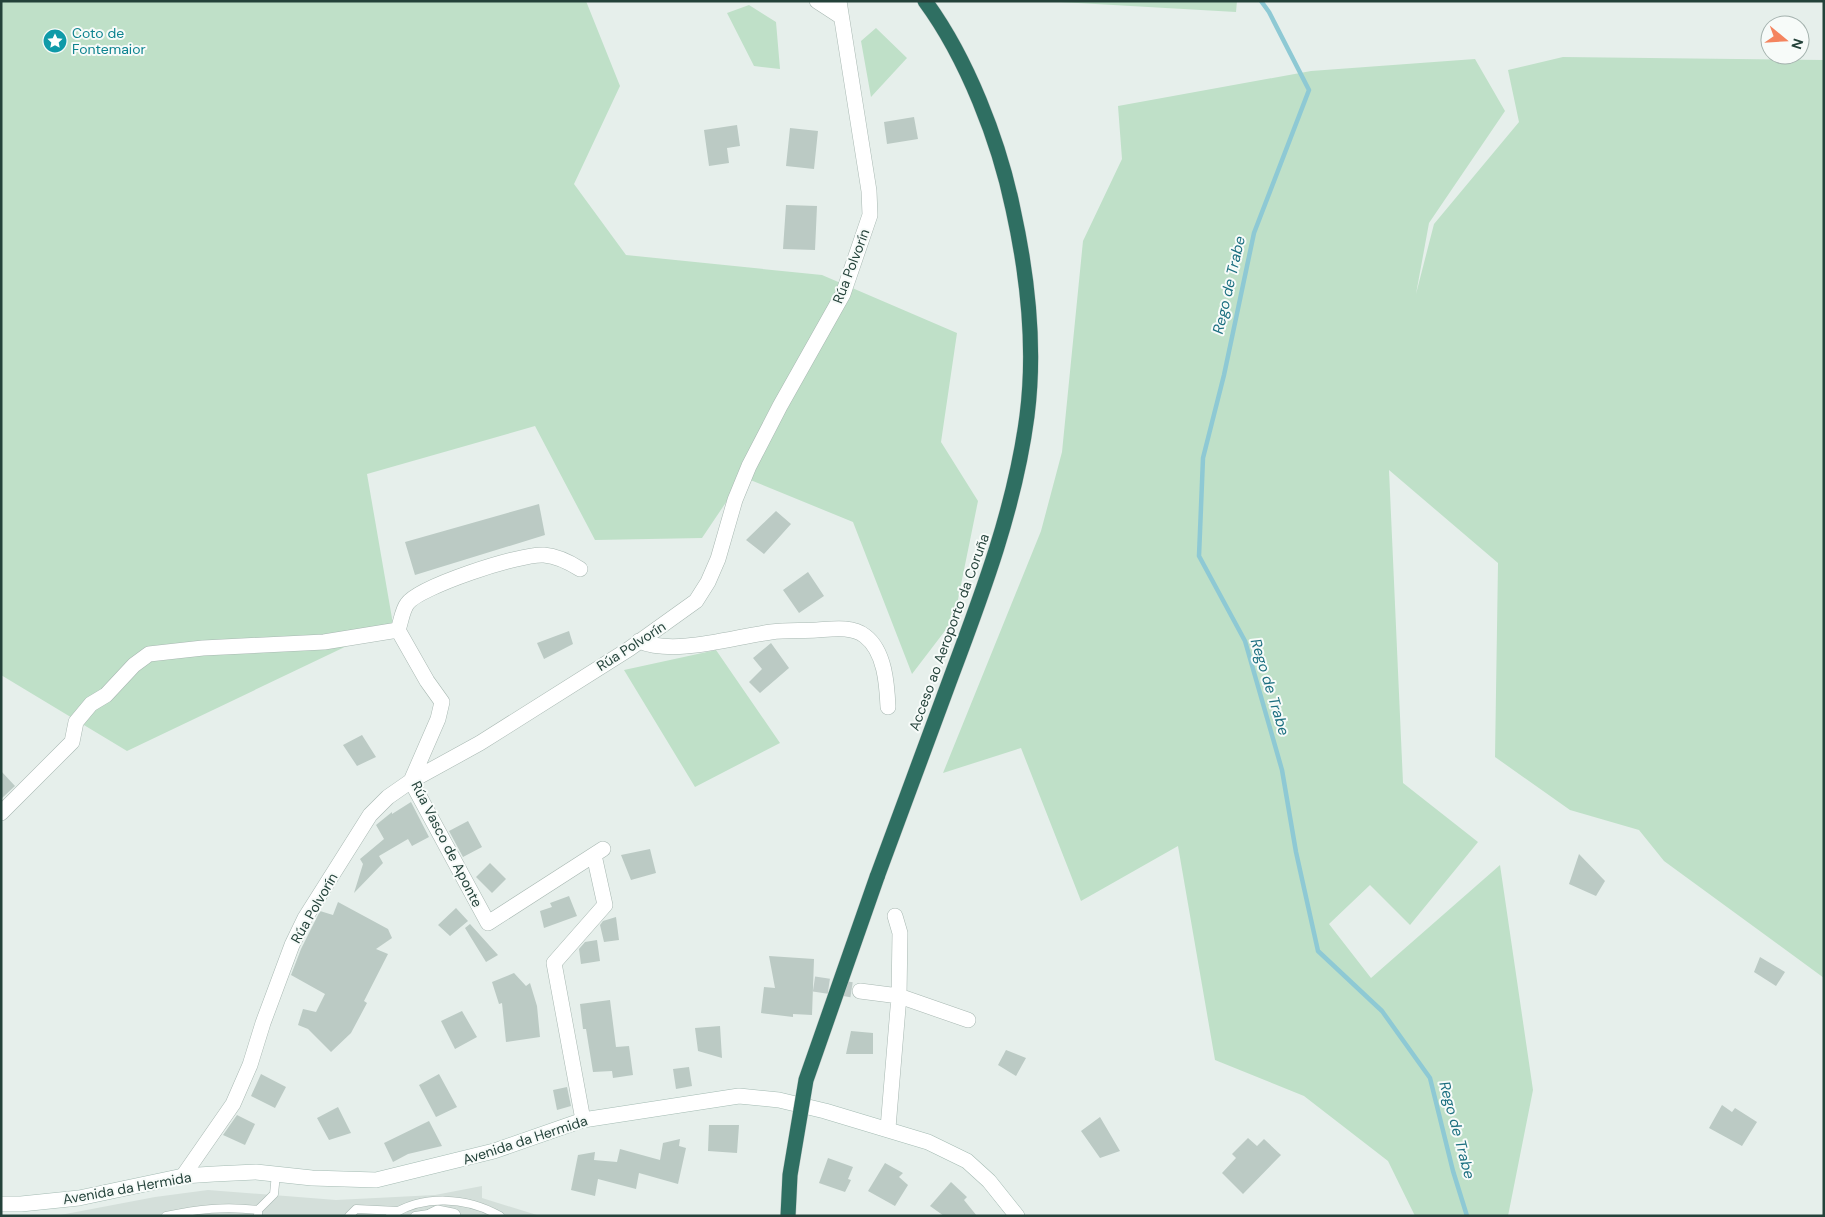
<svg xmlns="http://www.w3.org/2000/svg" width="1825" height="1217" viewBox="0 0 1825 1217" font-family="'DM Sans',sans-serif">
<style>
.built{fill:#d4dfda}
.green{fill:#bfe0c8}
.lines{fill:none;stroke-linecap:round;stroke-linejoin:round}
.stream{stroke:#8ec9d4;stroke-width:4.5}
.building{fill:#bbcac4}
.street-tunnel{stroke:#bfccc8;stroke-width:15;stroke-dasharray:15 8;stroke-linecap:butt}
.lane-casing{stroke:#a8b8b2;stroke-width:9}
.street-casing{stroke:#a8b8b2;stroke-width:16}
.secondary-casing{stroke:#a4bbb3;stroke-width:16}
.highway-casing{stroke:#c2cac8;stroke-width:16}
.lane{stroke:#fff;stroke-width:8}
.street{stroke:#fff;stroke-width:15}
.secondary{stroke:#fff;stroke-width:15}
.highway{stroke:#2f6f62;stroke-width:15}
.highway-bridge-casing{stroke:#c2cac8;stroke-width:16;stroke-linecap:butt}
.highway-bridge{stroke:#2f6f62;stroke-width:15}
.labels{text-anchor:middle;dominant-baseline:central;stroke-width:4;stroke-linejoin:round;paint-order:stroke}
.culture-label{font-size:14px;fill:#0d838f;stroke:#f7fbf9;text-anchor:start}
.street-label{font-size:14px;fill:#24423a;stroke:#f7fbf9}
.water-label{font-size:15px;font-style:italic;fill:#1c6f80;stroke:#f7fbf9}
</style>
<rect width="100%" height="100%" fill="#e6efeb"/>
<!-- built -->
<path class="built" d="M 482,1186 L 482,1198 L 540,1216 L 55,1216 L 155,1197 L 208,1190 L 336,1200 L 435,1195 Z"/>
<!-- green -->
<path class="green" d="M 1,1 L 586,1 L 620,86 L 574,184 L 626,255 L 822,275 L 957,333 L 941,442 L 978,501 L 954,619 L 912,674 L 853,522 L 743,477 L 702,538 L 595,540 L 535,426 L 367,474 L 393,624 L 127,751 L 1,675 Z
M 1043,1 L 1237,1 L 1236,12 Z
M 749,5 L 776,22 L 780,69 L 754,66 L 727,13 Z
M 876,28 L 907,58 L 871,97 L 861,41 Z
M 1563,57 L 1824,60 L 1824,978 L 1664,861 L 1639,830 L 1570,810 L 1495,757 L 1498,563 L 1389,470 L 1403,783 L 1478,842 L 1410,925 L 1370,885 L 1329,924 L 1371,978 L 1500,865 L 1533,1090 L 1508,1216 L 1415,1216 L 1388,1161 L 1304,1096 L 1215,1060 L 1178,846 L 1081,901 L 1021,748 L 943,773 L 1041,531 L 1062,452 L 1083,241 L 1122,159 L 1118,106 L 1311,71 L 1475,59 L 1505,111 L 1429,223 L 1416,294 L 1434,224 L 1519,122 L 1508,70 Z
M 716,650 L 780,743 L 695,787 L 624,670 Z"/>
<g class="lines">
<!-- stream -->
<path class="stream" d="M 1261,1 L 1269,12 L 1309,90 L 1254,233 L 1224,375 L 1203,458 L 1199,556 L 1245,641 L 1282,770 L 1296,852 L 1318,951 L 1382,1011 L 1430,1078 L 1453,1171 L 1467,1216"/>
</g>
<!-- building -->
<path class="building" d="M 914,117 L 918,139 L 887,144 L 884,122 Z
M 737,125 L 740,146 L 727,148 L 729,163 L 709,166 L 704,130 Z
M 790,128 L 818,131 L 814,169 L 786,166 Z
M 786,205 L 817,206 L 815,250 L 783,249 Z
M 539,504 L 545,535 L 415,575 L 405,542 Z
M 776,511 L 791,524 L 764,554 L 746,540 Z
M 808,572 L 824,596 L 799,613 L 783,590 Z
M 569,631 L 573,644 L 544,659 L 537,643 Z
M 771,643 L 789,668 L 760,693 L 749,682 L 762,669 L 753,658 Z
M 362,735 L 376,757 L 357,766 L 343,745 Z
M 1,771 L 15,786 L 1,799 Z
M 411,802 L 429,837 L 412,846 L 408,839 L 379,856 L 383,863 L 354,893 L 363,864 L 360,859 L 384,839 L 376,825 L 392,812 L 392,814 Z
M 468,821 L 482,847 L 463,857 L 449,831 Z
M 650,849 L 656,873 L 631,880 L 621,855 Z
M 1579,854 L 1605,881 L 1596,896 L 1569,884 Z
M 490,863 L 506,879 L 492,893 L 476,877 Z
M 569,896 L 577,916 L 544,928 L 540,911 L 552,907 L 550,903 Z
M 338,902 L 388,929 L 392,938 L 376,949 L 388,954 L 364,1001 L 367,1003 L 351,1033 L 331,1052 L 308,1029 L 298,1025 L 303,1009 L 316,1012 L 325,994 L 291,975 L 301,949 L 320,911 L 333,915 Z
M 456,908 L 468,921 L 450,936 L 438,925 Z
M 616,917 L 619,940 L 604,942 L 600,925 L 603,921 Z
M 470,924 L 498,955 L 486,962 L 465,928 Z
M 597,940 L 600,961 L 581,964 L 579,949 L 585,942 Z
M 769,956 L 814,959 L 812,1015 L 793,1014 L 793,1017 L 761,1013 L 764,987 L 775,988 Z
M 1760,957 L 1785,972 L 1776,986 L 1754,972 Z
M 514,973 L 526,986 L 530,983 L 537,1006 L 540,1037 L 506,1042 L 502,1003 L 499,1004 L 492,982 Z
M 610,1000 L 616,1047 L 629,1046 L 633,1075 L 613,1078 L 612,1071 L 593,1072 L 586,1029 L 583,1029 L 580,1004 Z
M 462,1011 L 477,1037 L 455,1049 L 441,1021 Z
M 720,1026 L 722,1058 L 698,1051 L 695,1028 Z
M 851,1031 L 873,1033 L 873,1054 L 846,1054 Z
M 1006,1050 L 1026,1058 L 1016,1076 L 998,1065 Z
M 689,1067 L 692,1086 L 676,1089 L 673,1069 Z
M 261,1074 L 286,1087 L 275,1108 L 251,1096 Z
M 439,1074 L 457,1107 L 436,1117 L 419,1085 Z
M 567,1087 L 571,1106 L 557,1110 L 553,1090 Z
M 1722,1105 L 1732,1112 L 1735,1108 L 1757,1122 L 1742,1146 L 1709,1128 Z
M 338,1107 L 351,1133 L 329,1140 L 317,1118 Z
M 237,1115 L 255,1124 L 245,1145 L 223,1135 Z
M 1100,1117 L 1120,1151 L 1100,1158 L 1081,1131 Z
M 429,1121 L 442,1146 L 408,1154 L 393,1162 L 384,1143 Z
M 709,1125 L 739,1125 L 737,1153 L 708,1151 Z
M 1248,1138 L 1257,1146 L 1264,1139 L 1281,1155 L 1243,1194 L 1222,1173 L 1236,1158 L 1232,1154 Z
M 680,1139 L 679,1146 L 686,1148 L 678,1184 L 639,1173 L 636,1189 L 598,1179 L 595,1196 L 571,1190 L 578,1155 L 595,1152 L 594,1160 L 617,1162 L 620,1149 L 660,1160 L 663,1143 Z
M 828,1158 L 853,1167 L 848,1179 L 851,1180 L 845,1192 L 819,1183 Z
M 885,1163 L 903,1173 L 899,1177 L 908,1185 L 895,1206 L 868,1191 Z
M 951,1182 L 967,1197 L 964,1200 L 977,1216 L 944,1216 L 930,1206 Z"/>
<g class="lines">
<!-- street-tunnel -->
<path class="street-tunnel" d="M 814,984 L 860,991"/>
<defs>
<path id="lane" d="M 166,1216 C 198,1209 225,1206 258,1210
M 258,1216 L 258,1210 L 274,1194 L 276,1174
M 349,1216 L 356,1209 L 398,1211
M 390,1216 C 423,1194 467,1197 500,1216
M 415,1216 L 435,1213"/>
<path id="street" d="M 817,1 L 840,16
M 580,569 C 569,562 556,556 544,555 C 521,553 418,587 407,604 C 402,611 401,622 398,630 L 427,681 L 442,702 L 438,719 L 411,781 L 488,923 L 603,849
M 639,641 C 675,656 733,637 771,632 C 786,630 802,631 817,630 C 833,629 852,626 865,636 C 885,651 887,685 888,707
M 1,813 L 72,742 L 76,722 L 91,704 L 106,695 L 134,665 L 149,654 L 203,648 L 324,642 L 398,630
M 860,991 L 899,996 L 968,1020
M 583,1120 L 554,963 L 605,905 L 594,855
M 888,1128 L 899,996 L 900,933 L 895,916
M 183,1176 L 233,1104 L 250,1065 L 263,1023 L 292,945 L 305,918 L 370,815 L 388,797 L 411,781 L 480,743 L 629,649 L 696,601 L 708,582 L 718,559 L 735,500 L 749,466 L 780,406 L 843,294 L 870,215 L 869,191 L 839,1
M 432,1216 L 438,1213 L 453,1216"/>
<path id="secondary" d="M 1,1204 L 21,1204 L 79,1198 L 183,1176 L 214,1174 L 256,1172 L 312,1178 L 376,1180 L 494,1151 L 583,1120 L 739,1096 L 779,1100 L 825,1111 L 928,1142 L 967,1161 L 989,1181 L 1017,1216"/>
<path id="highway" d="M 877,877 C 902,810 926,744 951,677 C 983,592 1015,507 1027,416 C 1036,346 1028,277 1013,209 C 999,141 967,58 925,1"/>
</defs>
<!-- lane casing -->
<use href="#lane" class="lane-casing"/>
<!-- street casing -->
<use href="#street" class="street-casing"/>
<!-- secondary casing -->
<use href="#secondary" class="secondary-casing"/>
<!-- highway casing -->
<use href="#highway" class="highway-casing"/>
<!-- lane -->
<use href="#lane" class="lane"/>
<!-- street -->
<use href="#street" class="street"/>
<!-- secondary -->
<use href="#secondary" class="secondary"/>
<!-- highway -->
<use href="#highway" class="highway"/>
<defs>
<path id="highway-bridge" d="M 788,1216 L 790,1175 L 806,1080 L 877,877"/>
</defs>
<!-- highway-bridge casing -->
<use href="#highway-bridge" class="highway-bridge-casing"/>
<!-- highway-bridge -->
<use href="#highway-bridge" class="highway-bridge"/>
</g>
<!-- icons -->
<defs>
<symbol id="sight-disc" viewBox="-11 -11 22 22"><circle r="9.5" fill="#0f9aa8" stroke="#f7fbf9"/><path d="M0-6L1.8-2.2L6-1.7L2.9 1.2L3.7 5.4L0 3.3L-3.7 5.4L-2.9 1.2L-6-1.7L-1.8-2.2Z" fill="#fff"/></symbol>
</defs>
<g fill-rule="evenodd">
<use href="#sight-disc" x="41" y="27" width="28" height="28"/>
</g>
<g class="labels">
<!-- culture labels -->
<g class="culture-label">
<text x="72" y="33">Coto de<tspan x="72" dy="16">Fontemaior</tspan></text>
</g>
<!-- street labels -->
<g class="street-label">
<text transform="translate(851 266) rotate(-69)">Rúa Polvorín</text>
<text transform="translate(949 632) rotate(-70)">Acceso ao Aeroporto da Coruña</text>
<text transform="translate(631 646) rotate(-33)">Rúa Polvorín</text>
<text transform="translate(447 844) rotate(63)">Rúa Vasco de Aponte</text>
<text transform="translate(314 908) rotate(-60)">Rúa Polvorín</text>
<text transform="translate(525 1140) rotate(-18)">Avenida da Hermida</text>
<text transform="translate(127 1188) rotate(-10)">Avenida da Hermida</text>
</g>
<!-- water labels -->
<g class="water-label">
<text transform="translate(1229 285) rotate(-77)">Rego de Trabe</text>
<text transform="translate(1270 687) rotate(73)">Rego de Trabe</text>
<text transform="translate(1457 1130) rotate(75)">Rego de Trabe</text>
</g>
</g>
<!-- border -->
<rect width="1825" height="1217" fill="none" stroke="#24423a" stroke-width="5"/>
<!-- north arrow -->
<g transform="translate(1785 40) rotate(108)"><circle r="24" fill="#f7fbf9" stroke="#a3b1ad"/>
<path d="M0-4L9 19L0 12L-9 19Z" fill="#f4845f"/>
<text y="-8" font-size="14" font-weight="bold" text-anchor="middle" fill="#24423a">N</text>
</g>
</svg>
